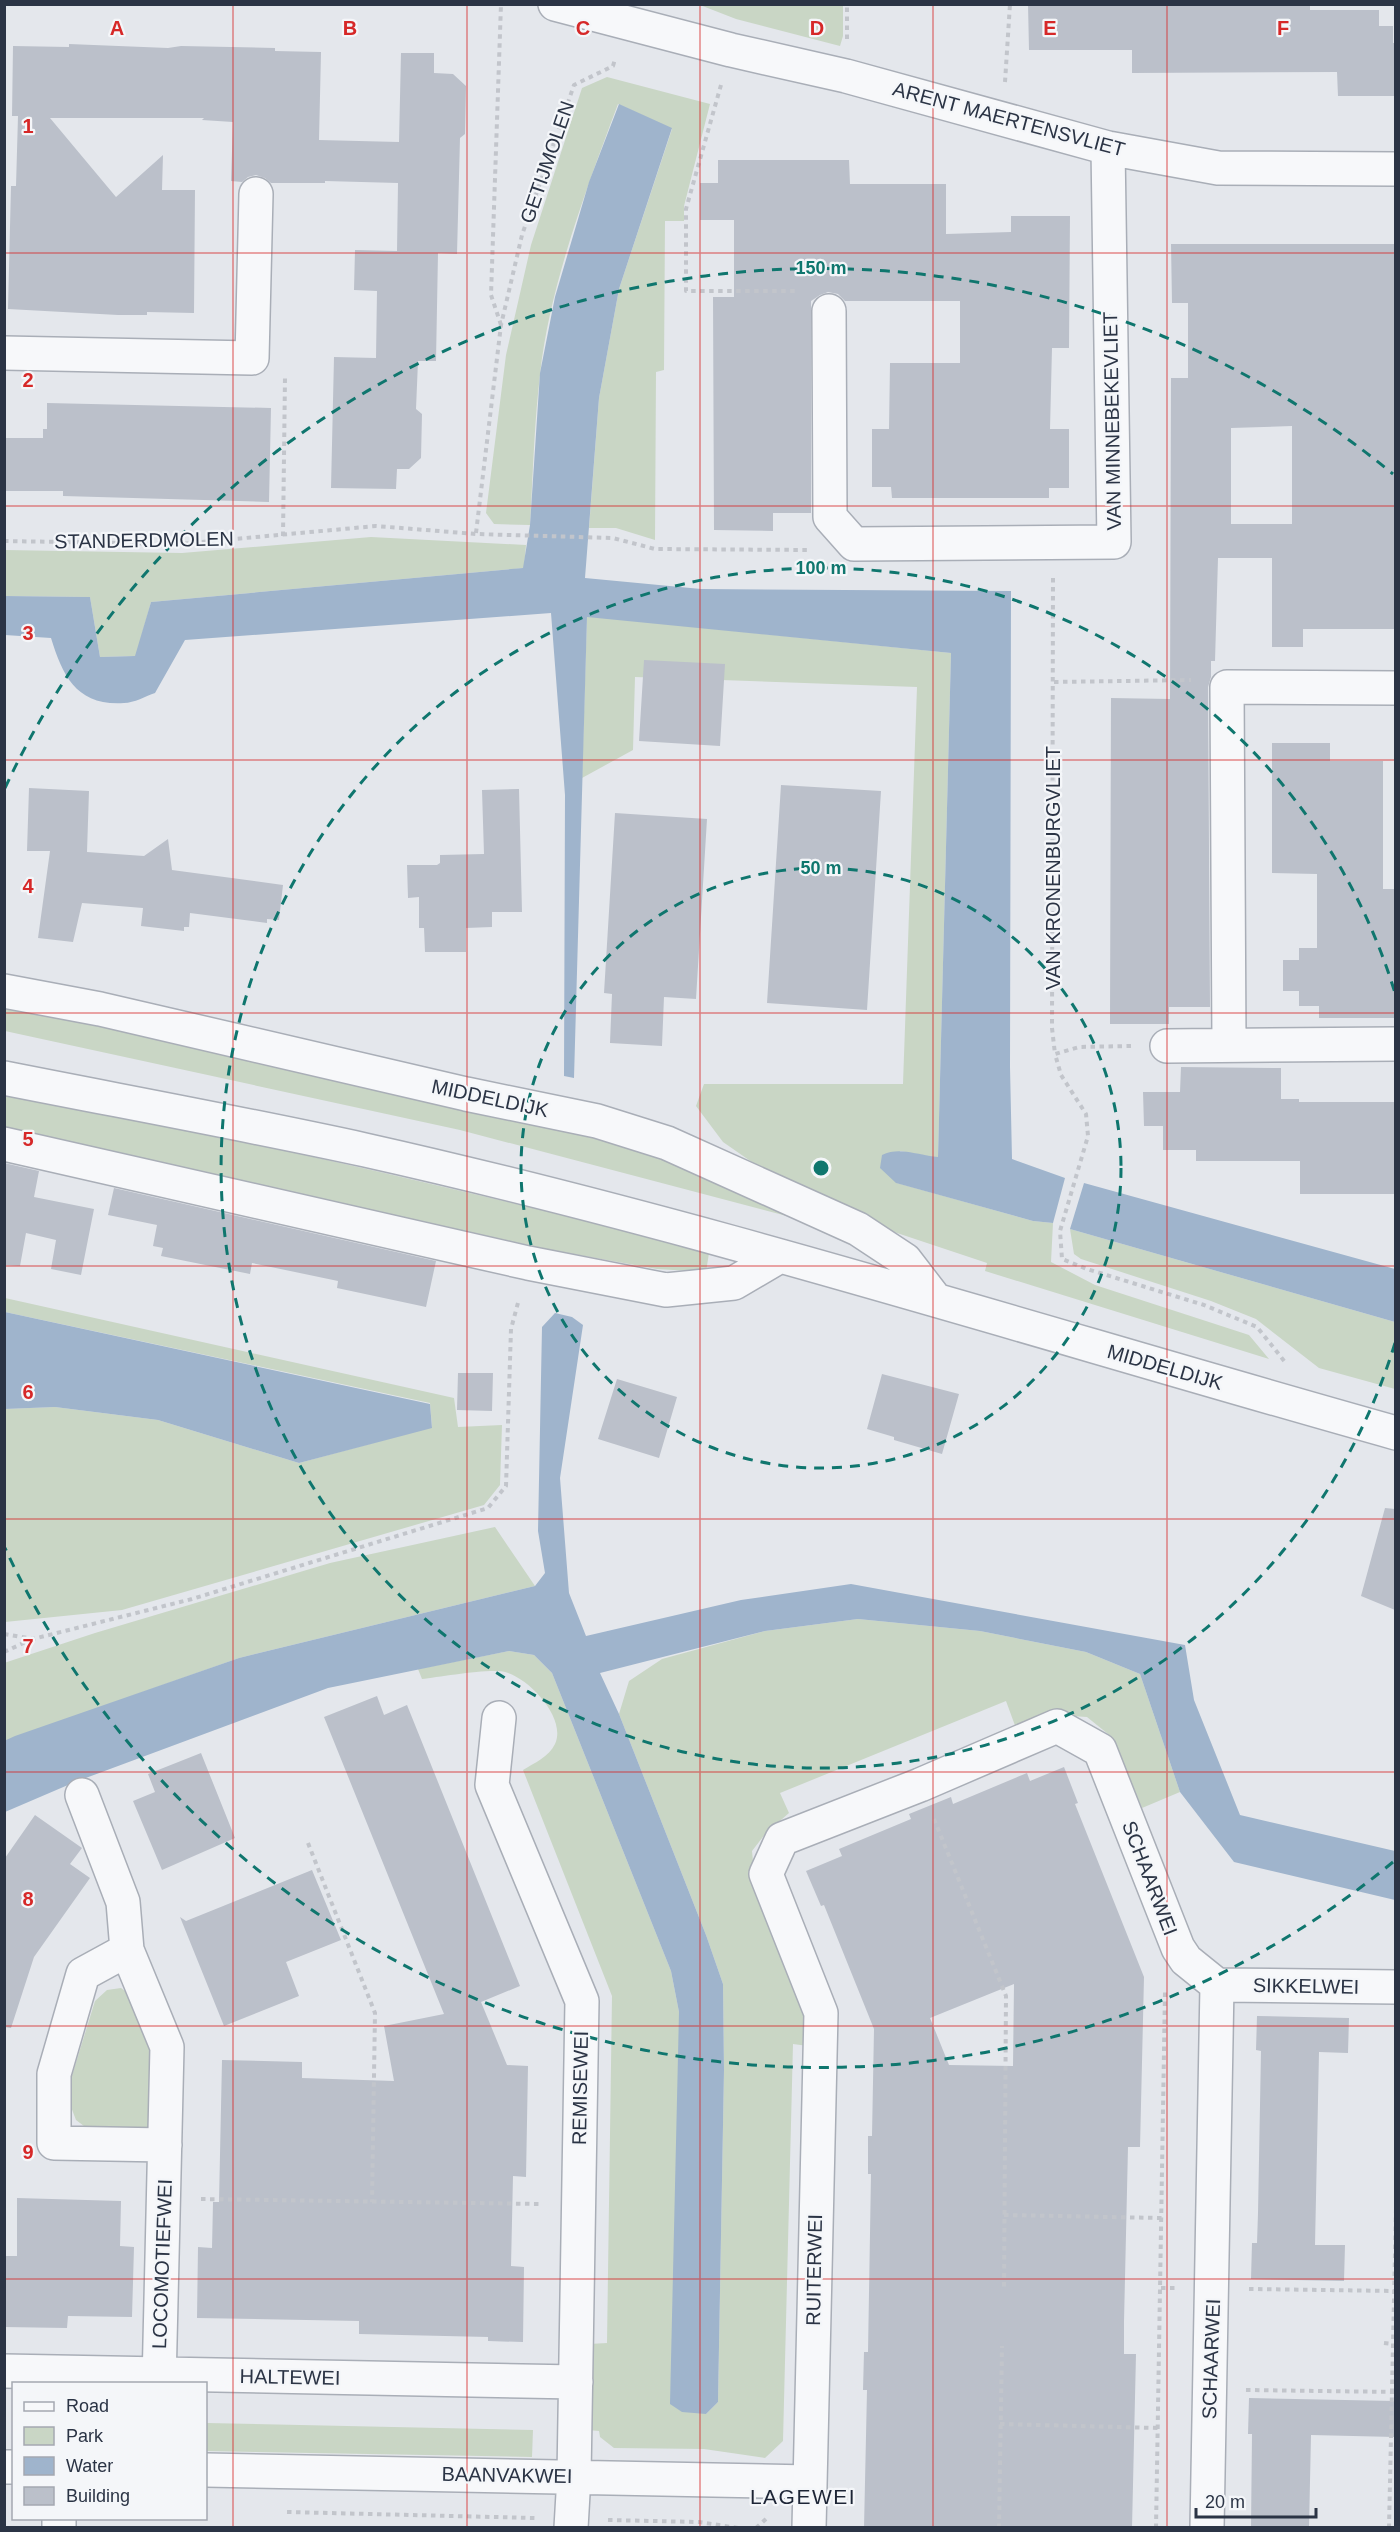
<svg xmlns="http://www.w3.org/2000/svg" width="1400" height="2532" viewBox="0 0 1400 2532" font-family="Helvetica,sans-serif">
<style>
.green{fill:#c9d6c5}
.water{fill:#9fb4cc}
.building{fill:#bbc0ca;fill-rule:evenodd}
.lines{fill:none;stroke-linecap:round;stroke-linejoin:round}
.minor-casing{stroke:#a9aeb7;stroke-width:36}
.path{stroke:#c2c5cb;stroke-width:4;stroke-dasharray:4.5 4.5;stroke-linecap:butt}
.minor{stroke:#f7f8fa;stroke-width:33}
.grid{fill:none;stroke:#d62828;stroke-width:1.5;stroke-opacity:0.55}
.ring{fill:none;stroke:#0f766e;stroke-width:3;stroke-dasharray:10 8}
.labels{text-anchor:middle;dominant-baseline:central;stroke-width:4.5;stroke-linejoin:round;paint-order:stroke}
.street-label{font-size:20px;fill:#2b3445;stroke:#f4f6f9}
.neighbourhood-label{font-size:21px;letter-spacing:1.5px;fill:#1d2536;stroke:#f4f6f9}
.grid-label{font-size:20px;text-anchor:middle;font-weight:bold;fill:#d62828;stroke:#f4f6f9;stroke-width:4.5;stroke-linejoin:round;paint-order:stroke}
.centre{fill:#0f766e;stroke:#f4f6f9;stroke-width:3}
.ring-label{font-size:18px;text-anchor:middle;font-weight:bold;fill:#0f766e;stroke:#f4f6f9;stroke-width:4.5;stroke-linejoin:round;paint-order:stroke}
</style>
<rect width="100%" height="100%" fill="#e4e7ec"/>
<!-- green -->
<path class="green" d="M 700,5 L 843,5 L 843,36 L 840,46 L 736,19 Z
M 607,77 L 710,104 L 684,206 L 684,221 L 665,221 L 664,370 L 656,372 L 655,540 L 616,528 L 589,528 L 599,398 L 619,289 L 672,129 L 618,104 C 587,187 549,287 540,375 C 534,425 533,475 530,525 L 494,524 L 486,513 L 506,355 L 531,245 L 582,88 Z
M 371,537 L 526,545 L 524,568 L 151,602 L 136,656 L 100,657 L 90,597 L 5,596 L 5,550 L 182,553 Z
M 587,616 L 951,653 L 938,1158 L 900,1151 L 897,1183 L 1033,1221 L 1053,1223 L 1051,1262 L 1095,1285 L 1249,1335 L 1269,1359 L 985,1271 L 987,1263 L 891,1231 L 772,1176 L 723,1142 L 696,1106 L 704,1084 L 903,1084 L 917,687 L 635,677 L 633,750 L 582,778 Z
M 4,1007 L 87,1022 L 650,1149 L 848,1232 L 460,1130 L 5,1031 Z
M 5,1089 C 241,1140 476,1191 709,1253 L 706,1272 L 657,1269 L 557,1251 L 5,1135 Z
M 1070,1229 L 1395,1322 L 1395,1389 L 1319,1368 L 1256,1319 L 1211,1301 L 1081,1259 L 1074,1254 Z
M 5,1298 L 454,1398 L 458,1427 L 502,1425 L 500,1485 L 484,1505 L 122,1610 L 5,1622 L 4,1409 L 55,1407 L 158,1420 L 299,1463 L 432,1427 L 430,1403 L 5,1312 Z
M 495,1527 L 535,1586 L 239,1658 L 5,1741 L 4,1663 L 95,1633 L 330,1563 Z
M 858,1619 L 980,1631 L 1086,1652 L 1140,1674 L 1180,1792 L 1142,1808 L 1113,1738 L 1087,1717 L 1055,1715 L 1017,1731 L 1006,1701 L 780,1793 L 789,1813 L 766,1833 L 752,1851 L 755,1882 L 808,2017 L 808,2046 L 793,2044 L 783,2441 L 765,2458 L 704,2449 L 614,2448 L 600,2437 L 599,2431 L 588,2430 L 589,2344 L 607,2343 L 612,1996 L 523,1770 C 534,1763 549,1757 555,1744 C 567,1718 529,1678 505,1672 C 491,1668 439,1677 422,1679 L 418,1669 L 509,1651 L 534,1655 L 552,1673 L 671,1971 L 679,2012 L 706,2414 L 718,2402 L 724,2070 L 723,1984 L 706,1935 L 619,1714 L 629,1681 L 662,1659 L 765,1631 Z
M 121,1988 C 161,2013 149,2088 149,2129 L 88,2129 L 76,2120 L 68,2099 L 70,2082 L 95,2001 L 107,1990 Z
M 206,2390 L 207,2423 L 533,2430 L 532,2457 L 206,2451 Z"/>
<!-- water -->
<path class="water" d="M 619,104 L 672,128 L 619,289 L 599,398 L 585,578 L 701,589 L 1011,591 L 1010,1067 L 1012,1159 L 1065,1178 L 1053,1223 L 1033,1221 L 896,1183 L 880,1168 L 882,1155 C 900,1146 920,1156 938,1157 L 951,653 L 587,617 L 574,1078 L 564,1076 L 565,795 L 551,613 L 185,640 L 155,693 C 146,696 134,703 124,703 C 77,706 63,677 51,638 L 5,635 L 5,596 L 90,597 L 100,657 L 135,656 L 151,602 L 523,568 L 530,525 L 540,373 L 555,297 L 589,182 Z
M 1084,1183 L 1395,1269 L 1395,1322 L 1070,1229 Z
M 5,1312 L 430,1404 L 432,1428 L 299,1463 L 158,1420 L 55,1407 L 5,1409 Z
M 555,1313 L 572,1317 L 583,1325 L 560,1478 L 569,1593 L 586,1636 L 741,1600 L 851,1584 L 1185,1645 L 1194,1700 L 1240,1815 L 1395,1851 L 1395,1900 L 1234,1862 L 1180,1792 L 1140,1674 L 1086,1652 L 980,1631 L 858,1619 L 765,1631 L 600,1673 L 619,1714 L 706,1935 L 723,1984 L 724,2070 L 718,2402 L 706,2414 L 682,2412 L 670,2404 L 679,2012 L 671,1971 L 552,1673 L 534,1655 L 509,1651 L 328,1688 L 75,1782 L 5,1812 L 4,1741 L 15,1736 L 239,1658 L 535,1586 L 545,1573 L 538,1531 L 542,1327 Z"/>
<!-- building -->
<path class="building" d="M 1028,4 L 1310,4 L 1310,10 L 1379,10 L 1379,26 L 1393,26 L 1393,43 L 1395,43 L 1395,96 L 1338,96 L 1337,72 L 1132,73 L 1132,50 L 1029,50 Z
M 69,44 L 168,48 L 181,46 L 275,48 L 275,51 L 321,52 L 319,140 L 399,142 L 401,53 L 434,53 L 434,73 L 453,74 L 466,86 L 465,134 L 460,138 L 457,254 L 438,253 L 436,361 L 418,361 L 416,409 L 422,414 L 421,458 L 409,469 L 397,469 L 396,489 L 331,488 L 334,357 L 376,358 L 377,291 L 354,290 L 355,250 L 397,251 L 398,183 L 325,181 L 325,183 L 271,183 L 265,178 L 256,175 L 248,177 L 242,182 L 231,181 L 233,122 L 202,120 L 204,118 L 50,118 L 116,197 L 163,155 L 162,190 L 195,190 L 194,313 L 147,312 L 147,315 L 118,315 L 8,309 L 11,186 L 16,186 L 18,116 L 12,116 L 13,46 L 69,47 Z
M 718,160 L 849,160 L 850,184 L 946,184 L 946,234 L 1011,232 L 1011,216 L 1070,216 L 1069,348 L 1052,348 L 1050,429 L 1069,429 L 1069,488 L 1049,488 L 1049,498 L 892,498 L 891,487 L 872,487 L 872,429 L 889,429 L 890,363 L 960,363 L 960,301 L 845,301 L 838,294 L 828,292 L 820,295 L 811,301 L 811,513 L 773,513 L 773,531 L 714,530 L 713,297 L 734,297 L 734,220 L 700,220 L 700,183 L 718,183 Z
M 1171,244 L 1395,244 L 1395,629 L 1303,629 L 1303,647 L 1272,647 L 1272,558 L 1218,558 L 1215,661 L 1211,661 L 1211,677 L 1208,687 L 1210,1007 L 1169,1007 L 1169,1024 L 1110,1024 L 1111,698 L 1170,699 L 1171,378 L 1188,378 L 1188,303 L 1172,303 ZM 1292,426 L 1292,524 L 1231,524 L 1231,428 Z
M 47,403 L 271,408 L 269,502 L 63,496 L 63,491 L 4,491 L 4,438 L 43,438 L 43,429 L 47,429 Z
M 644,660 L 725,664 L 720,746 L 639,741 Z
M 1272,743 L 1330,743 L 1330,761 L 1383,761 L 1383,889 L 1395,889 L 1395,1018 L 1319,1018 L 1319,1006 L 1299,1006 L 1299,991 L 1283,991 L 1283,960 L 1299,960 L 1299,948 L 1317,948 L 1317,874 L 1272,873 Z
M 781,785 L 881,791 L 867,1010 L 767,1003 Z
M 29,788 L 89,791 L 87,852 L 144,856 L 168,839 L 172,870 L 283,885 L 279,920 L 267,919 L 267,923 L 190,913 L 189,927 L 184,927 L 184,931 L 141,926 L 143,908 L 82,903 L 73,942 L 38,938 L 50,851 L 27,851 Z
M 519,789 L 522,912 L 492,912 L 492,927 L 466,928 L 466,952 L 425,952 L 424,928 L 419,928 L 419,897 L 408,898 L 407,865 L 437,865 L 440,863 L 440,855 L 484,854 L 482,790 Z
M 615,813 L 707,819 L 696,999 L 664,997 L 662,1046 L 610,1043 L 612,994 L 604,993 Z
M 1181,1067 L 1281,1068 L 1281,1099 L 1299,1099 L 1299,1102 L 1395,1102 L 1395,1194 L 1300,1194 L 1300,1161 L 1196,1161 L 1196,1150 L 1163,1150 L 1163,1126 L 1144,1126 L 1143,1092 L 1180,1092 Z
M 4,1163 L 39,1171 L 34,1197 L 94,1209 L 81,1275 L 51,1269 L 56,1240 L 26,1233 L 20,1266 L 4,1265 Z
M 114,1188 L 436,1261 L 426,1307 L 337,1288 L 338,1281 L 252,1263 L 250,1274 L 161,1256 L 163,1248 L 153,1246 L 157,1225 L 108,1215 Z
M 458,1373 L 493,1373 L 492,1411 L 457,1410 Z
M 882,1374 L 959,1394 L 942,1454 L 894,1440 L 894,1437 L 867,1429 Z
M 617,1379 L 677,1397 L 659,1458 L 598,1439 Z
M 1385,1508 L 1395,1509 L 1395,1610 L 1361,1596 Z
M 377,1696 L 384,1715 L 407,1705 L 520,1986 L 481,2002 L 507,2065 L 528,2066 L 526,2177 L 513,2176 L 511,2266 L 524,2267 L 523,2342 L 488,2341 L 488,2337 L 359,2334 L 359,2321 L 197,2318 L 198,2247 L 212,2248 L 213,2202 L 219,2202 L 222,2060 L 302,2062 L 302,2078 L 394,2081 L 384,2026 L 444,2014 L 324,1717 Z
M 201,1753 L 235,1838 L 162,1870 L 133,1801 L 155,1792 L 148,1774 Z
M 1064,1767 L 1078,1803 L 1075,1804 L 1144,1977 L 1140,2147 L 1128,2147 L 1124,2322 L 1124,2354 L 1136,2354 L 1132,2528 L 864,2528 L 867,2390 L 863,2390 L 864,2352 L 868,2352 L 871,2174 L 868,2174 L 868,2136 L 872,2136 L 874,2029 L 824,1905 L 821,1906 L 806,1871 L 842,1856 L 839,1849 L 911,1819 L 909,1814 L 951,1797 L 953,1804 L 1027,1773 L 1030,1781 ZM 1014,1984 L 1013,2066 L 949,2065 L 930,2018 Z
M 35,1815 L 82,1848 L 70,1864 L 90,1878 L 34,1957 L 11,2028 L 4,2027 L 5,1858 Z
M 312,1870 L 341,1940 L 286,1962 L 299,1996 L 224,2026 L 180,1917 L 186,1921 Z
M 1257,2016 L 1349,2018 L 1348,2053 L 1319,2052 L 1317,2149 L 1315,2245 L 1345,2245 L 1344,2281 L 1251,2279 L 1252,2243 L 1257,2243 L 1258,2213 L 1261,2051 L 1256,2050 Z
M 17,2198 L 121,2201 L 120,2246 L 134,2247 L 132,2317 L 68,2316 L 67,2328 L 4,2327 L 4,2256 L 17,2256 Z
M 1249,2398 L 1395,2401 L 1395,2437 L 1311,2435 L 1309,2528 L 1251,2528 L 1252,2434 L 1248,2434 Z"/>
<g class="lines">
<defs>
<path id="minor" d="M 555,4 L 731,50 L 846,76 L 1108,148 L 1218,168 L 1396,169
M 829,311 L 830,517 L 854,544 L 1114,542 L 1108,148
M 4,353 L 252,358 L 256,194
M 4,991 L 100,1009 L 466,1094 L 597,1121 L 667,1143 L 858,1229 L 905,1260 L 935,1299
M 1229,1044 L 1227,687 L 1396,688
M 1167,1046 L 1396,1044
M 4,1078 C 125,1102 246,1124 365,1150 C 713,1228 1053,1337 1396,1433
M 4,1144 L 528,1263 L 666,1290 L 734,1283 L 780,1256
M 499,1718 L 492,1785 L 582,2001 L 574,2476 L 571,2528
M 82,1795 L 123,1902 L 127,1950
M 1217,1985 L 1396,1987
M 4,2371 L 576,2382
M 159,2384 L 167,2047 L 127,1950 L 83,1974 L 54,2074 L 54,2143 L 165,2145
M 4,2467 L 14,2467
M 206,2470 L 809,2482
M 59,2528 L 59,2518
M 809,2528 L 821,2013 L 766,1874 L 782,1839 L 920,1785 L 1057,1726 L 1100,1750 L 1178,1948 L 1186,1960 L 1217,1985 L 1207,2528"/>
</defs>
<!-- minor casing -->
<use href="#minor" class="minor-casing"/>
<!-- path -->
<path class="path" d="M 847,39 L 847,4
M 1005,82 L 1010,4
M 721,85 L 686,209 L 686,291 L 798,291
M 501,325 L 491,295 L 501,4
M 476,533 L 501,325 L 522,235 L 574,85 L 613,66 L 615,59
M 283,536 L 285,377
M 4,541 L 180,544 L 376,526 L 476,534 L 613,538 L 655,549 L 808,550
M 1053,578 L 1052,1028 L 1055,1054
M 1054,682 L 1191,680
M 1131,1046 L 1079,1047 L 1055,1054 L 1061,1075 L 1086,1114 L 1088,1136 L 1060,1231 L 1062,1259 L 1087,1269 L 1204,1305 L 1257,1327 L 1285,1362
M 4,1634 L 33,1639 L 192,1599 L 488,1508 L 506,1486 L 511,1329 L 519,1299
M 4,1652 L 32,1639
M 934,1819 L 1006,1996 L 1004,2287
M 308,1843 L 375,2013 L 372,2202
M 201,2199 L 541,2204
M 1004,2215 L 1162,2218
M 1161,2288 L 1176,2288
M 1249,2289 L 1395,2291
M 1384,2343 L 1392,2344
M 1246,2390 L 1396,2392
M 1000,2424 L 1158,2428
M 287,2512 L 535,2518
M 608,2520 L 699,2522 L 738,2528
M 756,2528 L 767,2518
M 999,2528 L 1002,2346
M 1156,2528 L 1165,1991
M 1389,2528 L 1396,2208"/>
<!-- minor -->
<use href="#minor" class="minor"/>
</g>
<!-- grid -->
<path class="grid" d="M 233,4 L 233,2528M 467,4 L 467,2528M 700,4 L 700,2528M 933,4 L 933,2528M 1167,4 L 1167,2528M 4,253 L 1396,253M 4,506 L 1396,506M 4,760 L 1396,760M 4,1013 L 1396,1013M 4,1266 L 1396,1266M 4,1519 L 1396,1519M 4,1772 L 1396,1772M 4,2026 L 1396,2026M 4,2279 L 1396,2279"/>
<!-- distance rings -->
<g class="ring">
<circle cx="821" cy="1168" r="300"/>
<path d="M1395 1343A600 600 0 1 1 1395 993"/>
<path d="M1393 1862A900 900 0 0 1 5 1548M5 788A900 900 0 0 1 1393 474"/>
</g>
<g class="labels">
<!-- street labels -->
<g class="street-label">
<text transform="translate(1009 119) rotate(15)">ARENT MAERTENSVLIET</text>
<text transform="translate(547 162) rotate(-71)">GETIJMOLEN</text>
<text transform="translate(1112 421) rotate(-91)">VAN MINNEBEKEVLIET</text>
<text transform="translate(144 540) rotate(-1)">STANDERDMOLEN</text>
<text transform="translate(1053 868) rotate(-90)">VAN KRONENBURGVLIET</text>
<text transform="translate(490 1098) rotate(12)">MIDDELDIJK</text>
<text transform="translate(1165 1367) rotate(16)">MIDDELDIJK</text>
<text transform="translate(1150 1878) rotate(69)">SCHAARWEI</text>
<text transform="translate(1306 1986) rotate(1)">SIKKELWEI</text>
<text transform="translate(580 2088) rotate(-89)">REMISEWEI</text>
<text transform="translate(162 2264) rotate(-88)">LOCOMOTIEFWEI</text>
<text transform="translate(814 2270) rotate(-89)">RUITERWEI</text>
<text transform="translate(1211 2359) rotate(-88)">SCHAARWEI</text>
<text transform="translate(290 2377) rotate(1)">HALTEWEI</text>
<text transform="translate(507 2475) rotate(1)">BAANVAKWEI</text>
</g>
<!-- neighbourhood labels -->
<g class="neighbourhood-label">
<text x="803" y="2496">LAGEWEI</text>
</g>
</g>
<g class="grid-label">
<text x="117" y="35">A</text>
<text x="350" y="35">B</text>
<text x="583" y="35">C</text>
<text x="817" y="35">D</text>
<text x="1050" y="35">E</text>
<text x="1283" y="35">F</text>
<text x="28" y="133">1</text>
<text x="28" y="387">2</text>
<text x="28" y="640">3</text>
<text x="28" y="893">4</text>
<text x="28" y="1146">5</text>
<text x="28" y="1399">6</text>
<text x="28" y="1653">7</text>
<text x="28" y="1906">8</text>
<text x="28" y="2159">9</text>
</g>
<circle cx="821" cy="1168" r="9" class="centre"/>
<g class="ring-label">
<text x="821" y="274">150 m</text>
<text x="821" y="574">100 m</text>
<text x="821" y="874">50 m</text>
</g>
<!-- border -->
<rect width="1400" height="2532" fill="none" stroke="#2b3445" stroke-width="12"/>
<!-- legend -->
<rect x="12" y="2382" width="195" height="138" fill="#f4f6f9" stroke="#a4a8b1" stroke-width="1.5"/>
<rect x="24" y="2402" width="30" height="9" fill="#f7f8fa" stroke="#a4a8b1" stroke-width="1.5"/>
<text x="66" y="2412" font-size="18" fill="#2b3445">Road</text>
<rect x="24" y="2427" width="30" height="18" fill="#c9d6c5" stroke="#a4a8b1" stroke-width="1.5"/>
<text x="66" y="2442" font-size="18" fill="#2b3445">Park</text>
<rect x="24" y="2457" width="30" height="18" fill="#9fb4cc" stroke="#a4a8b1" stroke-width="1.5"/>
<text x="66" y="2472" font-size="18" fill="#2b3445">Water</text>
<rect x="24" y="2487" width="30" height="18" fill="#bbc0ca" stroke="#a4a8b1" stroke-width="1.5"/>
<text x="66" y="2502" font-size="18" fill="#2b3445">Building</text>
<!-- scale -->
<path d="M1196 2508v9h120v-9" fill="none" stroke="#2b3445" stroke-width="3"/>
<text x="1205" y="2508" font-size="18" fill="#2b3445" stroke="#f4f6f9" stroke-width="4.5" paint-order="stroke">20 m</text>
</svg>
